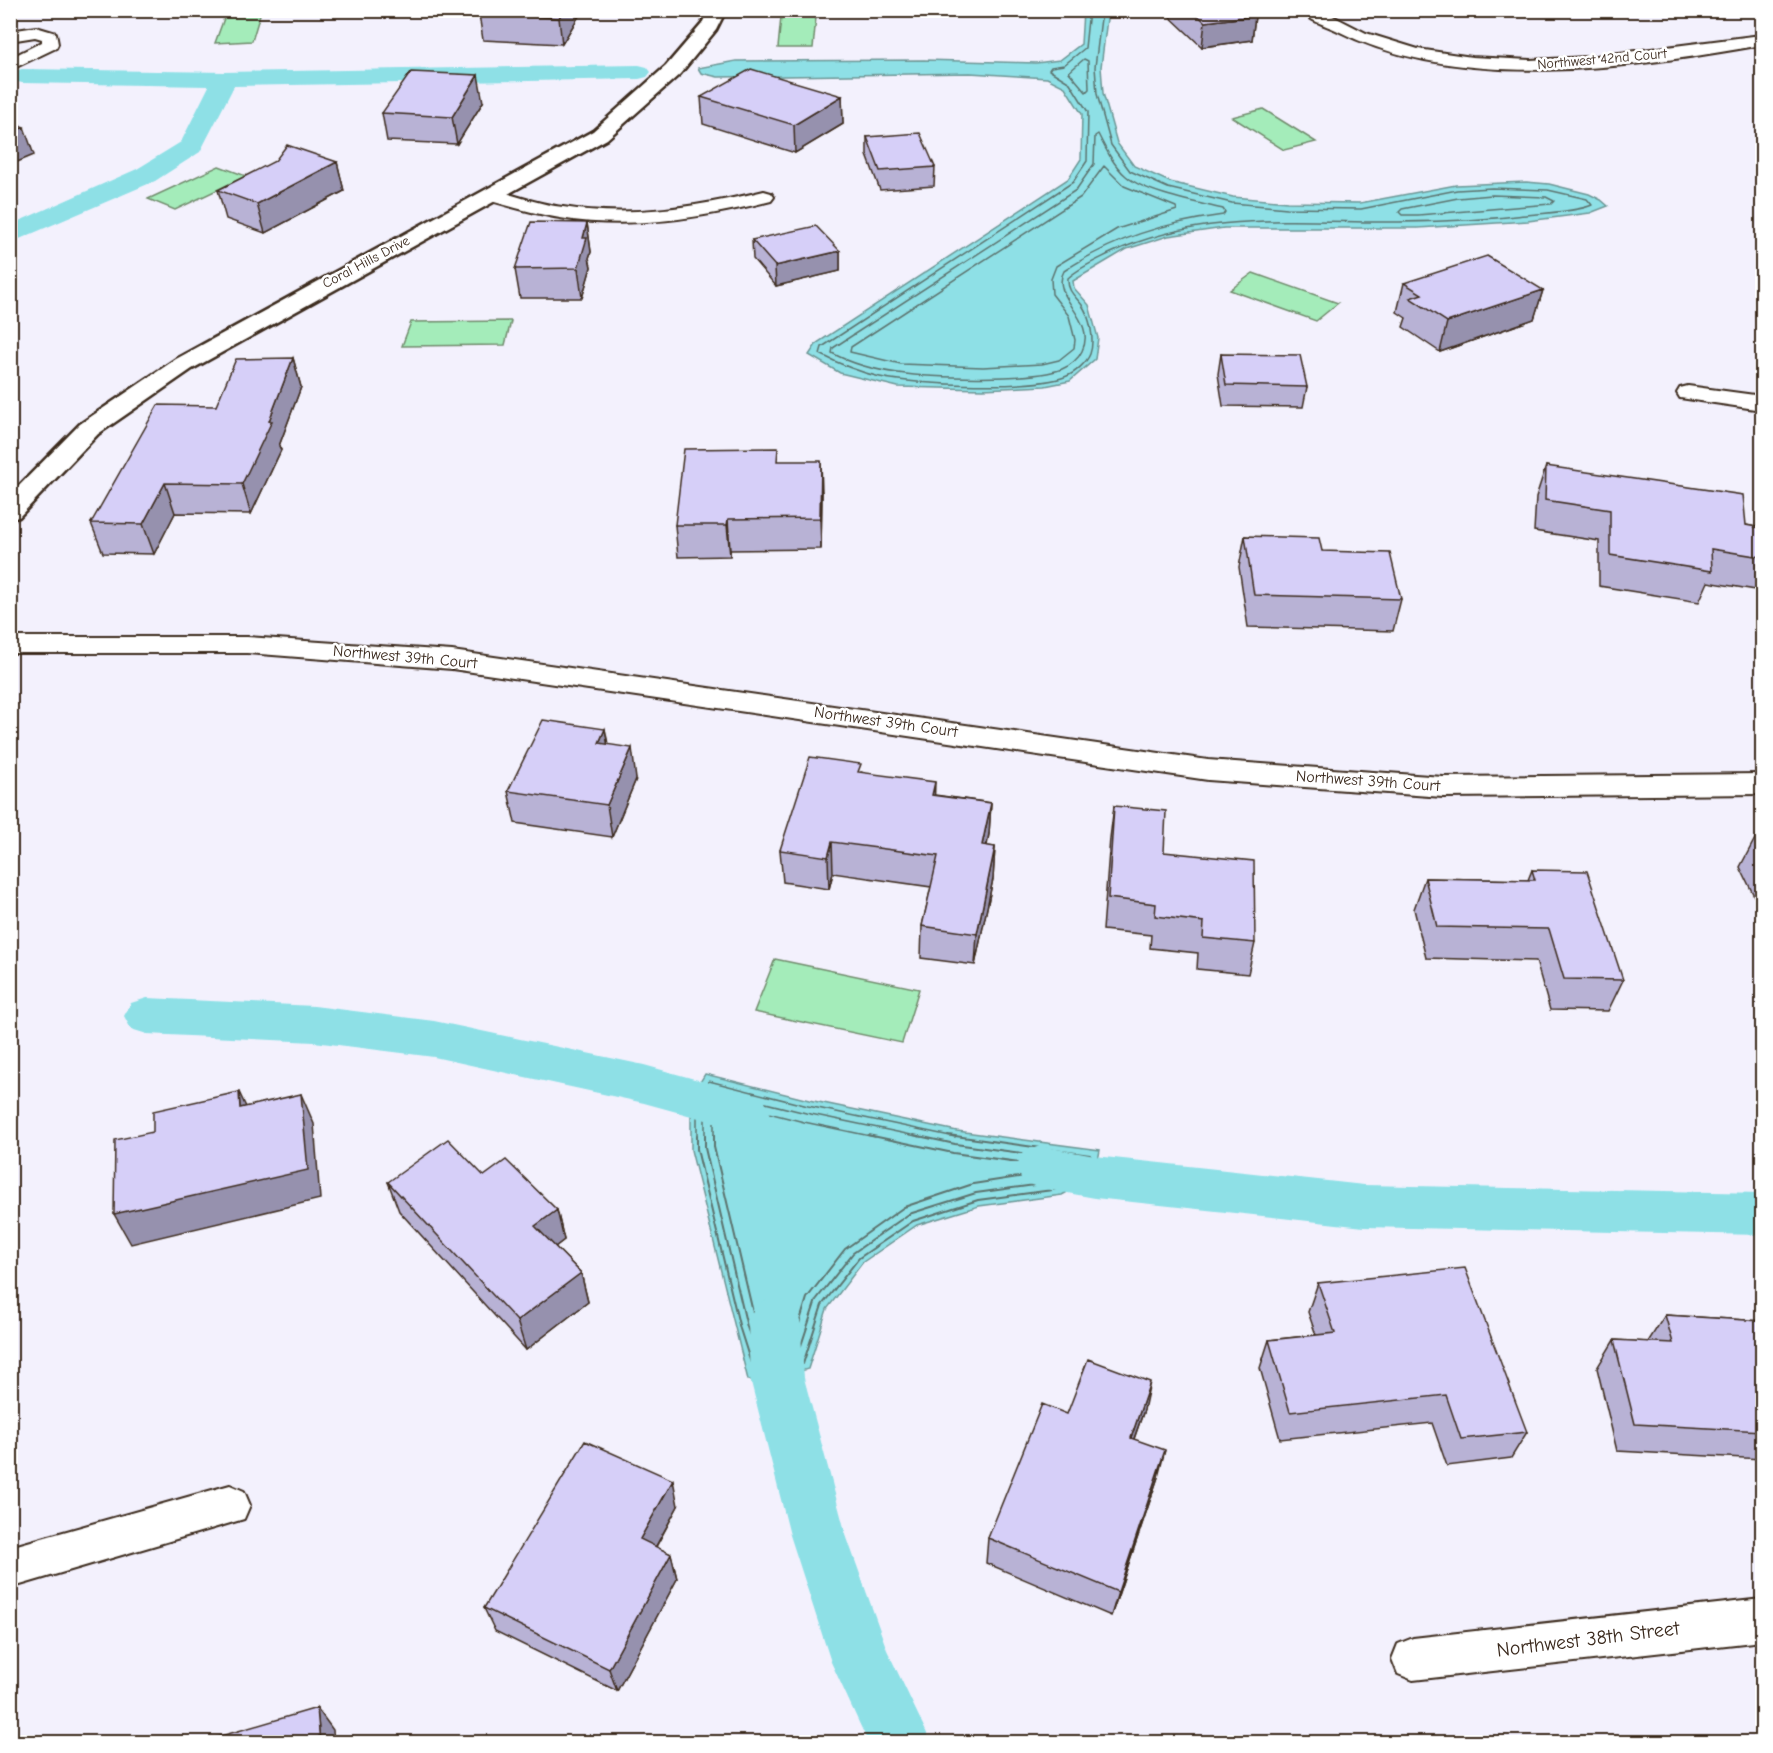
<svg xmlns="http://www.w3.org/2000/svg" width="1773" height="1753" viewBox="0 0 1773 1753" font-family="'Comic Neue',sans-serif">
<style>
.green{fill:#a4ecba;stroke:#708b6c;stroke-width:1.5}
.water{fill:#8ee0e6;stroke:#6d9796;stroke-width:1.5}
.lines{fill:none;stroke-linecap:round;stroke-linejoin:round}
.shore-far1{stroke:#5c736e;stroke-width:1.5}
.shore{stroke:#5c736e;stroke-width:2}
.canal{fill:#8ee0e6;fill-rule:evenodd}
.street-casing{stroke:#3b2a1e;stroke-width:4}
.secondary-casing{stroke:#3b2a1e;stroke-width:5}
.street{fill:#fff;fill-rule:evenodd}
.secondary{fill:#fff;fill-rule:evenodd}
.wall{fill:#b8b2d5;stroke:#3b2a1e;stroke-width:1.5}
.shaded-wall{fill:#9691ae;stroke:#3b2a1e;stroke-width:1.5}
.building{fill:#d6cff8;stroke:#3b2a1e;stroke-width:1.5}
.labels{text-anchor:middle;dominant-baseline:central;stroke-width:5;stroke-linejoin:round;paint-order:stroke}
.far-street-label{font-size:14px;fill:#3b2a1e;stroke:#fff}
.street-label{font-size:16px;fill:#3b2a1e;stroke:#fff}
.near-street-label{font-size:20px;fill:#3b2a1e;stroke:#fff}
</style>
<rect width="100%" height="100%" fill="#f3f1fd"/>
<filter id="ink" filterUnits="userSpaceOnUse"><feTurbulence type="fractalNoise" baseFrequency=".0167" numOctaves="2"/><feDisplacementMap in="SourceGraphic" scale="12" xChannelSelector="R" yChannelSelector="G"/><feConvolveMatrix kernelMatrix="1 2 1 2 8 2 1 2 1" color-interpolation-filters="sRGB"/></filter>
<g filter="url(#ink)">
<!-- green -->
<path class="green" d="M 261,11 L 252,41 L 215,43 L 226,13 Z
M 781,17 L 816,17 L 813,48 L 778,48 Z
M 1263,109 L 1316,142 L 1284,150 L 1232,117 Z
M 219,166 L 246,176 L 175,210 L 148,199 Z
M 1253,273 L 1338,303 L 1316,321 L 1230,290 Z
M 511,321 L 505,345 L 402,346 L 411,322 Z
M 775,959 L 919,989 L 902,1043 L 754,1012 Z"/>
<!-- water -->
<path class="water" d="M 1083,11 L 1108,11 L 1101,67 L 1103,93 L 1117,143 L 1134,166 L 1170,182 L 1233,197 L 1287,202 L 1360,203 L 1456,185 L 1526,182 L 1549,184 L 1589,194 L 1601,200 L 1608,206 L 1590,213 L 1528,221 L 1418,228 L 1224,228 L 1168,236 L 1127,249 L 1073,281 L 1074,288 L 1089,305 L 1098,338 L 1095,359 L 1070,381 L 1045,386 L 983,389 L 898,387 L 840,373 L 809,355 L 817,343 L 1068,179 L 1081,159 L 1082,114 L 1065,87 L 1047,78 L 970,73 L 718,77 L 701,73 L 698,68 L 736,61 L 924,60 L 1036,63 L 1060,60 L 1081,44 Z
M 705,1074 L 809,1100 L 957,1131 L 1100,1150 L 1095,1177 L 1062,1195 L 979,1206 L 917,1225 L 863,1262 L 827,1309 L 808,1369 L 777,1378 L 748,1380 L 691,1150 L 691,1097 Z"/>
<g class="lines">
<!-- shore-far1 -->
<path class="shore-far1" d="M 1089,10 L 1085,48 L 1064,65 L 1051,67 L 1049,70 L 1070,83 L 1088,112 L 1087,161 L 1073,182 L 822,347 L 820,354 C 839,364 859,372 880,377 C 916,385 1034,390 1067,376 C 1075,373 1087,362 1090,354 C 1095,340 1090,317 1082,305 C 1075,296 1067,291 1068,278 C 1080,267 1097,260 1111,253 C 1196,213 1288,221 1379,222 C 1425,222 1470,221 1516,216 C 1534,214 1578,212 1592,205 L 1587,199 L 1548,190 L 1492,188 L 1457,190 L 1361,209 L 1287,208 L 1232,203 L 1168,188 L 1130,171 L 1111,145 L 1097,94 L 1095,67 L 1102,10
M 1084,59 L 1088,61 L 1089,89 L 1086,92 L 1069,72 Z
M 1098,134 C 1105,148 1114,166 1126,176 C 1145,193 1198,203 1223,209 L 1225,212 L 1223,215 C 1164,223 1114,238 1064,271 C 1049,297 1098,319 1082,351 C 1079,358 1070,366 1062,369 C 1031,381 932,378 898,373 C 875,370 852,364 832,353 L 833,348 L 1076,190 L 1094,164 L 1095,136 Z
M 1104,166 L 1124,186 L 1176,207 L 1177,210 L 1117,229 L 1056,266 L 1051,279 L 1052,294 L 1069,316 L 1075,340 L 1074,348 L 1059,360 L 1042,364 L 983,367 L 901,364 L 850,352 L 851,347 L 1081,197 Z
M 1492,195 L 1546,197 L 1554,201 L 1551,204 L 1418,215 L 1402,215 L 1399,212 L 1402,209 L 1458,198 Z
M 697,1137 L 697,1099 L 709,1081 L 808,1106 L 955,1137
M 705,1137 L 705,1101 L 713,1090 L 806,1113 L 921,1137
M 714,1137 L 714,1103 L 718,1100 L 804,1122 L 875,1137"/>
<!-- shore -->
<path class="shore" d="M 697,1135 L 697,1149 L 740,1329 L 754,1373 L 776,1372 L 803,1364 L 822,1305 L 859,1258 L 913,1221 L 978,1200 L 1060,1189 L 1090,1172 L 1092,1158 L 1090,1155 L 948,1135
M 705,1135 L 705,1148 L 747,1327 L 760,1365 L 797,1358 L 816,1300 L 853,1253 L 909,1214 L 976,1193 L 1057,1182 L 1083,1166 L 1081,1161 L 955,1144 L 914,1135
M 714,1135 L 714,1147 L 756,1325 L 766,1356 L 791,1350 L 807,1298 L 845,1249 L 904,1207 L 973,1184 L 1057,1171 L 1055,1167 L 953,1153 L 868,1135"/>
<!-- canal -->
<path class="canal" d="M 639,65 L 647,67 L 651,72 L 647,77 L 639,79 L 234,86 L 200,152 L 155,181 L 10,243 L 10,225 L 137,169 L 181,142 L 209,86 L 22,83 L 14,81 L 10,77 L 14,71 L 22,69 L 225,72 Z
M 147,998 L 314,1006 L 434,1021 L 644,1065 L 763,1098 L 770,1112 L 763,1126 L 746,1131 L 644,1103 L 434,1057 L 314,1042 L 147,1034 L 131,1029 L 124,1016 L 131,1003 Z
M 1040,1146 L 1095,1156 L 1364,1185 L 1762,1193 L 1762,1235 L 1364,1227 L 1095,1198 L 1040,1188 L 1023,1182 L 1016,1167 L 1023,1152 Z
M 774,1297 L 792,1304 L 800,1321 L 804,1378 L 846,1535 L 887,1650 L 931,1742 L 868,1742 L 831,1662 L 790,1535 L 750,1378 L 748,1321 L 756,1304 Z"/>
<defs>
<path id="street" d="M 1300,10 L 1321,10 L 1366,33 L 1418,49 L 1472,57 L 1530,60 L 1588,57 L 1761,35 L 1762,45 C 1632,68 1458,93 1336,30 C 1325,25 1308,20 1300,10 Z
M 36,27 L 56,33 L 58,44 L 56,48 L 10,70 L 10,58 L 42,42 L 42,39 L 35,37 L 10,41 L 10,31 Z
M 491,189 C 515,195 538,204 563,207 C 630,218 698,207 764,191 L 771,193 L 774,197 L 771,201 C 702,218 631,230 560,218 C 535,214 509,206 484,199 L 481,195 L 484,191 Z
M 1688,386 L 1762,396 L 1762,410 L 1680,398 L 1677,393 L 1680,388 Z
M 10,637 L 247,637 L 452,651 L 1208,760 L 1443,777 L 1762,774 L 1762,794 L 1443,797 L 1208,780 L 452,669 L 247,653 L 10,653 Z
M 230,1485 L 244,1491 L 250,1505 L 244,1519 L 10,1588 L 10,1547 Z
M 1762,1599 L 1762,1641 L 1413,1680 L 1398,1674 L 1392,1659 L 1398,1644 L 1413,1638 Z"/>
<path id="secondary" d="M 708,10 L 726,10 L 716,30 L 680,74 L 607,139 L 192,369 L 98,434 L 19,517 L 10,519 L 10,495 L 80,424 L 176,359 L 593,131 L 666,66 L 702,24 Z"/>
</defs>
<!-- street casing -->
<use href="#street" class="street-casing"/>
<!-- secondary casing -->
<use href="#secondary" class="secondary-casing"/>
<!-- street -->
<use href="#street" class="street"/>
<!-- secondary -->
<use href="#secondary" class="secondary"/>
</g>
<!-- wall -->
<path class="wall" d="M 481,10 L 582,10 L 582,11 L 562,44 L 483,40 L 479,14 Z
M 1167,10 L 1249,10 L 1255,16 L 1252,40 L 1202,47 L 1167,14 Z
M 842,96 L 843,124 L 795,153 L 703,124 L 701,97 Z
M 483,102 L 457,144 L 387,141 L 382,113 Z
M 867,137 L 935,167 L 934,186 L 880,190 L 867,155 Z
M 337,162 L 344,191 L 265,233 L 226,219 L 218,190 Z
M 587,223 L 591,252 L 589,258 L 591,267 L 582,298 L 520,298 L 515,269 Z
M 752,240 L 840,251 L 840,271 L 776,286 L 753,259 Z
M 1404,283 L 1543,290 L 1534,319 L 1440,352 L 1403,327 L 1406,318 L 1397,312 Z
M 1221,354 L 1307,387 L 1303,407 L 1223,406 L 1218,374 Z
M 293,358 L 301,387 L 279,446 L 281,450 L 251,514 L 175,513 L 154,554 L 103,553 L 91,523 L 216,406 Z
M 778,461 L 822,492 L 821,549 L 730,550 L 730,556 L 678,557 L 675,525 Z
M 1546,466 L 1746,525 L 1762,528 L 1762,591 L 1708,582 L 1699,602 L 1599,586 L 1599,541 L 1534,531 L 1536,497 Z
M 1245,536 L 1322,551 L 1401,599 L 1393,631 L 1248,627 L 1239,567 Z
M 605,729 L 608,744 L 636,779 L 612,837 L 515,823 L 508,791 Z
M 861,772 L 935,795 L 991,803 L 989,834 L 987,846 L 995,847 L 993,879 L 975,965 L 921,958 L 922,926 L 931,887 L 833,873 L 829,889 L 783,882 L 780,850 Z
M 1114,806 L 1164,852 L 1255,943 L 1248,974 L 1197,969 L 1198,953 L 1150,948 L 1151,935 L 1103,930 L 1110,838 Z
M 1757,835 L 1762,835 L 1762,912 L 1740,867 Z
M 1532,870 L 1623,980 L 1608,1011 L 1550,1010 L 1536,961 L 1426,958 L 1414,909 L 1425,878 L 1528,880 Z
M 484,1176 L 557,1210 L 564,1240 L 555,1247 L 581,1273 L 588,1302 L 526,1350 L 399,1211 L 388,1182 Z
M 1318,1283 L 1527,1432 L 1511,1458 L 1447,1466 L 1432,1423 L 1280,1439 L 1260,1368 L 1269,1340 L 1316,1335 L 1308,1312 Z
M 1665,1315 L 1762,1321 L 1762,1459 L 1617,1451 L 1597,1368 L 1614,1340 L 1648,1342 Z
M 1144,1410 L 1134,1439 L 1158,1477 L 1111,1616 L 986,1563 L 988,1538 L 1067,1414 Z
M 678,1506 L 656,1547 L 671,1554 L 677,1579 L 617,1691 L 495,1631 L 484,1608 Z"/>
<!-- shaded-wall -->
<path class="shaded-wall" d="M 563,10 L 582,11 L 562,44 L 559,18 Z
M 1255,16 L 1252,40 L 1202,47 L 1205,22 Z
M 478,75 L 483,102 L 457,144 L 452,117 Z
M 842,96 L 843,124 L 795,153 L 794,125 Z
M 24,127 L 34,155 L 10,165 L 10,133 Z
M 337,162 L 344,191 L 265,233 L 257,204 Z
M 587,223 L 591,252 L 589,258 L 591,267 L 582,298 L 578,268 L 583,238 Z
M 840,251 L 840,271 L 776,286 L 775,266 Z
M 1543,290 L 1534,319 L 1440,352 L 1447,322 Z
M 293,358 L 301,387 L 279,446 L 281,450 L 251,514 L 242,484 L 269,421 Z
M 821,461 L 822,492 L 821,549 L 820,518 Z
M 165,483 L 175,513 L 154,554 L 143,524 Z
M 728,519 L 730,550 L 730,556 L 727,525 Z
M 605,729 L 610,760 L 599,743 Z
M 632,748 L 636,779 L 612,837 L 607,805 Z
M 935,782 L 934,814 L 932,795 Z
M 991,803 L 989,834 L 980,877 L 982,845 Z
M 832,842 L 833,873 L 829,889 L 828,857 Z
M 995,847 L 993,879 L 975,965 L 977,934 Z
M 239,1092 L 253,1122 L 240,1108 Z
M 301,1094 L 314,1124 L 320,1199 L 131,1244 L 114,1214 Z
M 557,1210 L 564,1240 L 543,1256 L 535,1226 Z
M 581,1273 L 588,1302 L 526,1350 L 517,1321 Z
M 1150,1382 L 1144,1410 L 1125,1464 L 1131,1438 Z
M 1165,1450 L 1158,1477 L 1111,1616 L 1118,1592 Z
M 673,1480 L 678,1506 L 646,1564 L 640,1539 Z
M 671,1554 L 677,1579 L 617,1691 L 609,1669 Z
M 317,1708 L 333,1730 L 334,1743 L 320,1743 Z"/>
<!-- building -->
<path class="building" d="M 481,10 L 563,10 L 559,18 L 479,14 Z
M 1192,10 L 1249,10 L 1255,16 L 1205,22 Z
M 751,69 L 842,96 L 794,125 L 701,97 Z
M 411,72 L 478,75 L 452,117 L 382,113 Z
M 10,121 L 24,127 L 10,133 Z
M 920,133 L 935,167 L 880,171 L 867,137 Z
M 287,145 L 337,162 L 257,204 L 218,190 L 275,161 Z
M 531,222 L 587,223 L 583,238 L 587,238 L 578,268 L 515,269 Z
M 816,226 L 840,251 L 775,266 L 752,240 Z
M 1487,256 L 1543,290 L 1447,322 L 1410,298 L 1422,294 L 1404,283 Z
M 1221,354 L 1300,355 L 1307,387 L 1226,385 Z
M 293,358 L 269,421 L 272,421 L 242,484 L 165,483 L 143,524 L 91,523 L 158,405 L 216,406 L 236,359 Z
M 778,448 L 777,461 L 821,461 L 820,518 L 728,519 L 727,525 L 675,525 L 684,449 Z
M 1546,466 L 1743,495 L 1746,525 L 1762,528 L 1762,557 L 1711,549 L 1712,571 L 1610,555 L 1610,510 L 1545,500 Z
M 1245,536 L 1319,538 L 1322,551 L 1390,553 L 1401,599 L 1254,595 Z
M 543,720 L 605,729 L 599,743 L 632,748 L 607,805 L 508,791 Z
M 810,757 L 861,764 L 858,772 L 935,782 L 932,795 L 991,803 L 982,845 L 995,847 L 977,934 L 922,926 L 938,856 L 832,842 L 828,857 L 780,850 Z
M 1114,806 L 1166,811 L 1164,852 L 1254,861 L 1255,943 L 1203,938 L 1204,922 L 1155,916 L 1156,904 L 1108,898 Z
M 1757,835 L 1762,835 L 1762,847 Z
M 1532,870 L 1587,871 L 1623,980 L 1564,979 L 1549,929 L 1437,927 L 1425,878 L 1535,880 Z
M 239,1092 L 240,1108 L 301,1094 L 308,1170 L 114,1214 L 115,1140 L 153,1132 L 153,1111 Z
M 448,1139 L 484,1176 L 506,1160 L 557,1210 L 535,1226 L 581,1273 L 517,1321 L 388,1182 Z
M 1465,1268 L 1527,1432 L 1461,1439 L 1446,1395 L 1290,1412 L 1269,1340 L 1335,1333 L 1318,1283 Z
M 1665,1315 L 1762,1321 L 1762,1431 L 1635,1424 L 1614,1340 L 1673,1343 Z
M 1088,1359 L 1150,1382 L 1131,1438 L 1165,1450 L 1118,1592 L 988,1538 L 1042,1404 L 1067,1414 Z
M 585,1441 L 673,1480 L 640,1539 L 671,1554 L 609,1669 L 484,1608 Z
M 317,1708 L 320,1743 L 197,1743 Z"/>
</g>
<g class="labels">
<!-- far-street labels -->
<g class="far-street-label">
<text transform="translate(1602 59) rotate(-5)">Northwest 42nd Court</text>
<text transform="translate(366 262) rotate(-28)">Coral Hills Drive</text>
</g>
<!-- street labels -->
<g class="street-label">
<text transform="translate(405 657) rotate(5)">Northwest 39th Court</text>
<text transform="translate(886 722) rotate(8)">Northwest 39th Court</text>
<text transform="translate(1368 781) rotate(4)">Northwest 39th Court</text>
</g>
<!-- near-street labels -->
<g class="near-street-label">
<text transform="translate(1588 1639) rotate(-7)">Northwest 38th Street</text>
</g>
</g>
<!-- margin -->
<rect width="1773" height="1753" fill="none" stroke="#fff" stroke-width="36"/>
<rect x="18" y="18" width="1737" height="1717" fill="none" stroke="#3b2a1e" stroke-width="2" filter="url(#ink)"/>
</svg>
